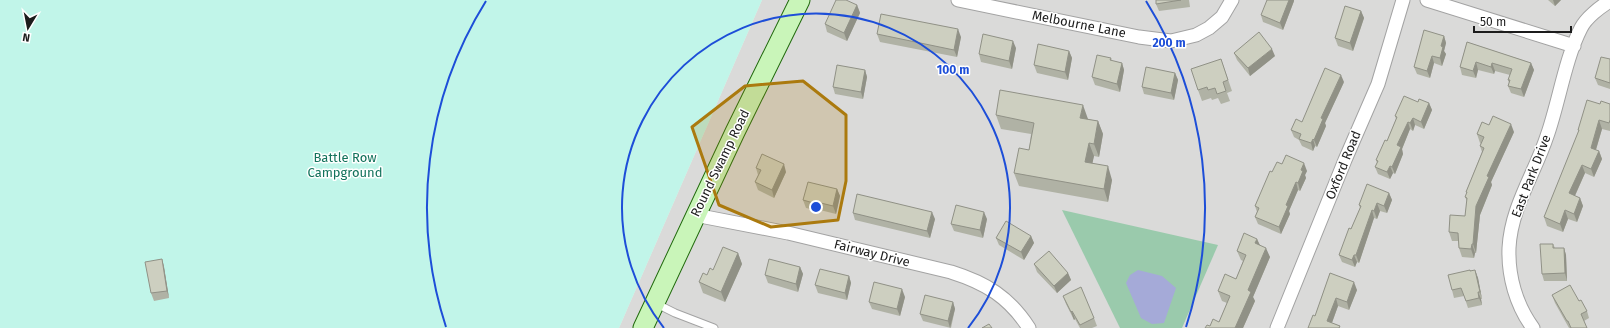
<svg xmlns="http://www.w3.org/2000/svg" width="1610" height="328" viewBox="0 0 1610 328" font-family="'Fira Sans',sans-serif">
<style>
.residential{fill:#dadad9}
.forest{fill:#9acaac}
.park{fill:#c1f5e9}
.water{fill:#a5aad8}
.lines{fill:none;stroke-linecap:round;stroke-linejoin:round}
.lane-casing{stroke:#a3a3a3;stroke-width:9}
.street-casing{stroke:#a3a3a3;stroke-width:15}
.secondary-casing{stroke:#206a0c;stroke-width:21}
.lane{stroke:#fff;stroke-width:7}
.street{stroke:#fff;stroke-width:13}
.secondary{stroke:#c9f5b9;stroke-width:19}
.wall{fill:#b0b2a5}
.shaded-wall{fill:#909186}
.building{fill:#cdcfc0;stroke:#909186}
.marked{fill:#ab7a0e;fill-opacity:0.2;stroke:#ab7a0e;stroke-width:3;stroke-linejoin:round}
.ring{fill:none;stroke:#1d4ed8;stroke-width:2}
.labels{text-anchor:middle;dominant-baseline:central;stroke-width:3;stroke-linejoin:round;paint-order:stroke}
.street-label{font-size:13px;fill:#1c1c1c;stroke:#fff}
.park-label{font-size:13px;fill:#12725b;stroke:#fff}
.centre{fill:#1d4ed8;stroke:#fff;stroke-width:2}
.ring-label{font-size:12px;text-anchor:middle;font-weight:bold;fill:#1d4ed8;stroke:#fff;stroke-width:3;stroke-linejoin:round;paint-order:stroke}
</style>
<rect width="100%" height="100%" fill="#e9ede2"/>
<!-- residential -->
<path class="residential" d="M 762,0 L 1610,0 L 1610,328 L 619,328 Z"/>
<!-- forest -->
<path class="forest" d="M 1062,210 L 1218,245 L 1182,328 L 1120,328 Z"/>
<!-- park -->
<path class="park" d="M 0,0 L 762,0 L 619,328 L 0,328 Z"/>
<!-- water -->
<path class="water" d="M 1138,270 L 1162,276 L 1176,288 L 1164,323 L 1152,324 L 1141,318 L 1126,283 L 1130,275 Z"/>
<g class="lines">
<defs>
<path id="lane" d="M 655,303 L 675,313 L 714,328"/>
<path id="street" d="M 958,0 L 1139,37 L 1171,41 L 1196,35 L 1209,28 L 1222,17 L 1232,0
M 1427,0 L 1574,46
M 695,215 L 788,233 L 951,272 C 986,283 1009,297 1029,328
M 1277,328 L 1345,160 L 1378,84 L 1403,0
M 1533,328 C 1516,305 1508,276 1509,248 C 1511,207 1535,173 1547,136 C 1559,102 1565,59 1581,28 C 1586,18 1600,7 1610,1"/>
<path id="secondary" d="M 643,328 L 735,132 L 800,0"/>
</defs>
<!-- lane casing -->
<use href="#lane" class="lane-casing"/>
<!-- street casing -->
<use href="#street" class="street-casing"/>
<!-- secondary casing -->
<use href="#secondary" class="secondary-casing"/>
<!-- lane -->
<use href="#lane" class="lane"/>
<!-- street -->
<use href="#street" class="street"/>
<!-- secondary -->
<use href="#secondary" class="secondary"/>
</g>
<!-- wall -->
<path class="wall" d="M 1156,0 L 1189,0 L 1190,7 L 1159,11 L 1156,4 Z
M 1548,0 L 1561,0 L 1555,6 Z
M 1294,1 L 1283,30 L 1263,22 L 1261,15 Z
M 857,5 L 860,13 L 847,41 L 827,32 L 825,24 Z
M 1361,11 L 1364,18 L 1353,51 L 1338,46 L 1335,38 Z
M 877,34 L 961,37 L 957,57 L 880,42 Z
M 1444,36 L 1446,43 L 1444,51 L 1446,54 L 1442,66 L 1434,63 L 1430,78 L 1417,74 L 1414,67 Z
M 1467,42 L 1531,63 L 1534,70 L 1524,97 L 1511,93 L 1508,86 L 1509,83 L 1508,80 L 1510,75 L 1495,71 L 1494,74 L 1478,70 L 1476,78 L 1462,75 L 1460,67 Z
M 1016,48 L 1012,69 L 981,62 L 979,54 Z
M 1069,51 L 1072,58 L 1068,80 L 1037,73 L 1034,65 Z
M 1234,53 L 1275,56 L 1250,76 L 1237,60 Z
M 1111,58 L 1112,61 L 1122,63 L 1124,70 L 1120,92 L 1095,85 L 1092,77 Z
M 1221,59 L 1232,91 L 1227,93 L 1230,101 L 1221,104 L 1218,98 L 1212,100 L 1211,98 L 1202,101 L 1198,90 Z
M 1610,59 L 1610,89 L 1598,85 L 1595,78 Z
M 865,70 L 867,77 L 863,99 L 835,94 L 833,87 Z
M 1175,73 L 1178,80 L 1174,100 L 1144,94 L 1142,87 Z
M 1344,82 L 1325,123 L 1326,126 L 1317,147 L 1315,146 L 1313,151 L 1302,146 L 1299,140 L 1294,137 L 1291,130 L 1302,122 Z
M 1418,102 L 1429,103 L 1432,110 L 1424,129 L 1415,125 L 1413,131 L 1410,129 L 1402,149 L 1403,154 L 1395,174 L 1393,173 L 1390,179 L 1378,174 L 1375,167 L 1377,163 L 1376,160 L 1387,141 L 1396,119 L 1395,116 Z
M 1600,104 L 1610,104 L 1610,131 L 1602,129 L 1596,150 L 1599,151 L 1602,159 L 1594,177 L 1585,173 L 1575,196 L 1580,198 L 1583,206 L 1577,222 L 1568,219 L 1563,232 L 1547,226 L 1544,217 L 1579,131 L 1578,130 Z
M 996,115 L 1088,119 L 1087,119 L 1098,121 L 1103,134 L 1099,157 L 1094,156 L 1092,163 L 1112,180 L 1108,202 L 1019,186 L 1014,173 L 1029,150 L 1031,134 L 1001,129 Z
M 1489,125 L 1514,132 L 1491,182 L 1492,185 L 1480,215 L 1476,253 L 1475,253 L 1474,258 L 1462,257 L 1459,248 L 1458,241 L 1452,241 L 1449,232 L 1465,216 L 1467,201 L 1465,197 L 1467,194 L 1466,192 L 1482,152 L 1480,146 L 1481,144 L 1480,143 L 1477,134 Z
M 1282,164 L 1307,171 L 1305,175 L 1306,178 L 1300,191 L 1298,190 L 1289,211 L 1290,214 L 1281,234 L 1258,224 L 1255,217 L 1257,212 L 1255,206 L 1272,172 Z
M 756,168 L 786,172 L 774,198 L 758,190 L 755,182 L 758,175 Z
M 837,189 L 840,196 L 836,214 L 820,210 L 820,211 L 806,208 L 803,200 Z
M 1389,193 L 1392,200 L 1387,213 L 1380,211 L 1377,219 L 1374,218 L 1359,263 L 1357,262 L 1355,267 L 1342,262 L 1339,255 L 1351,229 L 1360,208 L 1359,205 Z
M 853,213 L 935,219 L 930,238 L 855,220 Z
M 987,219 L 983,238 L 954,231 L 951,224 Z
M 1031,236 L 1034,243 L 1024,260 L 999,245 L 996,238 Z
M 1257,239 L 1260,245 L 1270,257 L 1253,297 L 1255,301 L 1243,328 L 1205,328 L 1219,322 L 1227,303 L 1222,301 L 1218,291 L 1236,279 L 1243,261 L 1241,260 L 1237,251 Z
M 1553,244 L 1555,248 L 1564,248 L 1566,255 L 1567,281 L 1544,281 L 1542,274 Z
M 738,253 L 742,264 L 725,302 L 703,293 L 699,282 L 707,275 Z
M 162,259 L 164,267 L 169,298 L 154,301 L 151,293 Z
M 1034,264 L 1068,273 L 1071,280 L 1057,293 L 1037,272 Z
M 800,267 L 803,274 L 798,292 L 768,283 L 765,275 Z
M 1470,270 L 1471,271 L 1475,270 L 1478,278 L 1482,299 L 1481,299 L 1482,305 L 1468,308 L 1464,296 L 1454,298 L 1452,290 Z
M 1330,273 L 1357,290 L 1349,310 L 1338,306 L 1332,323 L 1340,326 L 1340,328 L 1308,328 L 1315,316 Z
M 849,276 L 851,283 L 847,300 L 818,293 L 815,285 Z
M 1552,295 L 1579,301 L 1587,311 L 1589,318 L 1584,321 L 1587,328 L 1569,328 L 1555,303 Z
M 1063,296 L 1094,318 L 1097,326 L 1092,328 L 1080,328 L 1075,319 L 1074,320 L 1066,304 Z
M 905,297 L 900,316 L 872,309 L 869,302 Z
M 953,302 L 955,309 L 951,328 L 923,321 L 920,314 Z"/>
<!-- shaded-wall -->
<path class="shaded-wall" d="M 1289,0 L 1294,0 L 1294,1 L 1283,30 L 1280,23 Z
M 1553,0 L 1561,0 L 1555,6 Z
M 857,5 L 860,13 L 847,41 L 844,33 Z
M 1361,11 L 1364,18 L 1353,51 L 1350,43 Z
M 958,29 L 961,37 L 957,57 L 954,50 Z
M 1444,36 L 1446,43 L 1444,51 L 1446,54 L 1442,66 L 1440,58 L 1441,46 Z
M 1013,41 L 1016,48 L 1012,69 L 1009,61 Z
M 1272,49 L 1275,56 L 1250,76 L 1248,68 Z
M 1069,51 L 1072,58 L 1068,80 L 1065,72 Z
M 1432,56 L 1434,63 L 1430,78 L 1427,71 Z
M 1476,62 L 1478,70 L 1476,78 L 1473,71 Z
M 1122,63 L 1124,70 L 1120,92 L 1117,84 Z
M 1492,63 L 1495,71 L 1494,74 L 1491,67 Z
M 1531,63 L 1534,70 L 1524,97 L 1521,89 Z
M 865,70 L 867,77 L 863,99 L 861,92 Z
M 1175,73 L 1178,80 L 1174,100 L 1171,93 Z
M 1341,75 L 1344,82 L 1325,123 L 1326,126 L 1317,147 L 1314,140 L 1321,118 Z
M 1429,103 L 1432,110 L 1424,129 L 1421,122 Z
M 1083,105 L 1088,119 L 1085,131 L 1080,118 Z
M 1413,118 L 1415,125 L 1413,131 L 1410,123 Z
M 1599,120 L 1602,129 L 1594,156 L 1591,148 Z
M 1098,121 L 1103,134 L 1099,157 L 1094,144 Z
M 1408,122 L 1410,129 L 1402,149 L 1403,154 L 1395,174 L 1392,167 L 1397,145 Z
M 1511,124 L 1514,132 L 1491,182 L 1492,185 L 1480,215 L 1476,253 L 1473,244 L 1476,206 L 1487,176 Z
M 1313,139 L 1315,146 L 1313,151 L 1311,143 Z
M 1089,143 L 1094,156 L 1090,175 L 1085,162 Z
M 1599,151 L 1602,159 L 1594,177 L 1591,169 Z
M 1304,163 L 1307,171 L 1305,175 L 1306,178 L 1300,191 L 1298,183 L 1301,170 Z
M 784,164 L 786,172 L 774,198 L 772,190 Z
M 1582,165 L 1585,173 L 1572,202 L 1569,193 Z
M 1108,166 L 1112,180 L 1108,202 L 1104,189 Z
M 1390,166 L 1393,173 L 1390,179 L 1387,172 Z
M 1296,182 L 1298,190 L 1289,211 L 1290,214 L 1281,234 L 1279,227 L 1286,205 Z
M 837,189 L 840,196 L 836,214 L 833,206 Z
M 1389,193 L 1392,200 L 1387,213 L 1384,206 Z
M 1580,198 L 1583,206 L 1577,222 L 1574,214 Z
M 817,202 L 820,210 L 820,211 L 817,204 Z
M 1377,203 L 1380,211 L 1377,219 L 1374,211 Z
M 1372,210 L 1374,218 L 1359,263 L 1356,255 Z
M 1565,210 L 1568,219 L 1563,232 L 1560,224 Z
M 932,212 L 935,219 L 930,238 L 927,231 Z
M 984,212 L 987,219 L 983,238 L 980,230 Z
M 1031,236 L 1034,243 L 1024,260 L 1021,252 Z
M 1257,239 L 1261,248 L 1255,243 Z
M 1472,244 L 1475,253 L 1474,258 L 1471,249 Z
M 1266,248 L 1270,257 L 1253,297 L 1255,301 L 1243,328 L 1235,328 L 1248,290 Z
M 1564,248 L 1566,255 L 1567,281 L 1565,273 Z
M 738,253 L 742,264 L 725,302 L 721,292 Z
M 1354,255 L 1357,262 L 1355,267 L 1352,260 Z
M 162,259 L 164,267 L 169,298 L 167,291 Z
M 800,267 L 803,274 L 798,292 L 796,284 Z
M 1475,270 L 1478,278 L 1482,299 L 1480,292 Z
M 1068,273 L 1071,280 L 1057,293 L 1054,286 Z
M 849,276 L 851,283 L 847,300 L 845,293 Z
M 1354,282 L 1357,290 L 1349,310 L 1347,302 Z
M 902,289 L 905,297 L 900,316 L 897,309 Z
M 1478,292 L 1481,299 L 1482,305 L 1479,298 Z
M 1336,298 L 1338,306 L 1330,328 L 1327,321 Z
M 953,302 L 955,309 L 950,328 L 948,321 Z
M 1072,311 L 1075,319 L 1074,320 L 1071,312 Z"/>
<!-- building -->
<path class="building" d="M 836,0 L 846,0 L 857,5 L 844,33 L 825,24 Z
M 1156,0 L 1181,0 L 1156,4 Z
M 1267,0 L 1289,0 L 1280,23 L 1261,15 Z
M 1345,6 L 1361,11 L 1350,43 L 1335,38 Z
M 881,14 L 958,29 L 954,50 L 877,34 Z
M 1424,30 L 1444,36 L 1441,46 L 1443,47 L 1440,58 L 1432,56 L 1427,71 L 1414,67 Z
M 1259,32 L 1272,49 L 1248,68 L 1234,53 Z
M 983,34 L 1013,41 L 1009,61 L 979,54 Z
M 1467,42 L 1531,63 L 1521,89 L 1508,86 L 1510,80 L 1508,80 L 1512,69 L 1492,63 L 1491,67 L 1476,62 L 1473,71 L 1460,67 Z
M 1038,44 L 1069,51 L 1065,72 L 1034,65 Z
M 1097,55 L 1111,58 L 1110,60 L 1122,63 L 1117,84 L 1092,77 Z
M 1601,57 L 1610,59 L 1610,83 L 1595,78 Z
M 1221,59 L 1228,80 L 1223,82 L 1226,91 L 1217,94 L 1215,88 L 1208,90 L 1207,87 L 1198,90 L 1191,69 Z
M 837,65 L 865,70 L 861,92 L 833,87 Z
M 1146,67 L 1175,73 L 1171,93 L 1142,87 Z
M 1325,68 L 1341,75 L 1321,118 L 1323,119 L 1314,140 L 1313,139 L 1311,143 L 1299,139 L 1301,134 L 1291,130 L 1296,119 L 1302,122 Z
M 1000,90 L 1083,105 L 1080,118 L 1098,121 L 1094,144 L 1089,143 L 1085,162 L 1108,166 L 1104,189 L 1014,173 L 1019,148 L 1029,150 L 1034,123 L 996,115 Z
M 1404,96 L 1418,102 L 1419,99 L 1429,103 L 1421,122 L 1413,118 L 1410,123 L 1408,122 L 1397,145 L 1401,147 L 1392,167 L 1390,166 L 1387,172 L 1375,167 L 1378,161 L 1376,160 L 1385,140 L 1387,141 L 1397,117 L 1395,116 Z
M 1587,100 L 1600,104 L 1601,101 L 1610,104 L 1610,120 L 1609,123 L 1599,120 L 1591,148 L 1599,151 L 1591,169 L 1582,165 L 1569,193 L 1580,198 L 1574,214 L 1565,210 L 1560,224 L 1544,217 L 1579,130 L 1578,130 Z
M 1493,116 L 1511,124 L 1487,176 L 1489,177 L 1476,206 L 1473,244 L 1472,244 L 1471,249 L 1459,248 L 1458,233 L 1449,232 L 1450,215 L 1465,216 L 1467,198 L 1465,197 L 1467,192 L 1466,192 L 1484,148 L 1480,146 L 1484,137 L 1477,134 L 1482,122 L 1489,125 Z
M 762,154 L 784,164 L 772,190 L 755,182 L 761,170 L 756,168 Z
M 1286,155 L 1304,163 L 1301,170 L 1303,171 L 1298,183 L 1296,182 L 1286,205 L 1288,206 L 1279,227 L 1255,217 L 1259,208 L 1255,206 L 1270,171 L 1272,172 L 1277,162 L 1282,164 Z
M 808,182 L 837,189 L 833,206 L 817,202 L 817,204 L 803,200 Z
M 1367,184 L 1389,193 L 1384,206 L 1377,203 L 1374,211 L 1372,210 L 1356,255 L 1354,255 L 1352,260 L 1339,255 L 1349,228 L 1351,229 L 1361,206 L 1359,205 Z
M 857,194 L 932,212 L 927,231 L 853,213 Z
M 956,205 L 984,212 L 980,230 L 951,224 Z
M 1006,221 L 1031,236 L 1021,252 L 996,238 Z
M 1244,233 L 1257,239 L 1255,243 L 1266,248 L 1248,290 L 1251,292 L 1235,328 L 1205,328 L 1207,325 L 1210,326 L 1213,319 L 1219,322 L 1230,296 L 1218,291 L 1225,274 L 1236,279 L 1246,255 L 1237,251 Z
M 1540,244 L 1553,244 L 1553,248 L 1564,248 L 1565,273 L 1542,274 Z
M 723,247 L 738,253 L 721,292 L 699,282 L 703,273 L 707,275 L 710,268 L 713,270 Z
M 1049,251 L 1068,273 L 1054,286 L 1034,264 Z
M 162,259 L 167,291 L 151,293 L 145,262 Z
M 769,259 L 800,267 L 796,284 L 765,275 Z
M 820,269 L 849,276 L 845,293 L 815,285 Z
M 1470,270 L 1470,271 L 1475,270 L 1480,292 L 1478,292 L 1479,298 L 1466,301 L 1461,288 L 1452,290 L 1448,275 Z
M 1330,273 L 1354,282 L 1347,302 L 1336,298 L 1327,321 L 1340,326 L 1339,328 L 1308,328 L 1313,315 L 1315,316 Z
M 874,282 L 902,289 L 897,309 L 869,302 Z
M 1570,285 L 1579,301 L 1581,300 L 1587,311 L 1581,314 L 1587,328 L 1571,328 L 1568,321 L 1567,321 L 1552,295 Z
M 1081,287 L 1094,318 L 1080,325 L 1072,311 L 1071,312 L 1063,296 Z
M 925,295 L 953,302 L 948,321 L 920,314 Z
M 989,324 L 992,328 L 982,328 Z"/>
<!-- marked area -->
<path class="marked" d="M 803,81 L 846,115 L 846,181 L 838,220 L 771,227 L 719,205 L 692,127 L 745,86 Z"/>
<!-- distance rings -->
<g class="ring">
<path d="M664 328A194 194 0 1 1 968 328"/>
<path d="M446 327A389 389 0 0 1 486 1M1146 1A389 389 0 0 1 1186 327"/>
</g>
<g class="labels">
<!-- street labels -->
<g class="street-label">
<text transform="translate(1079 24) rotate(11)">Melbourne Lane</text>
<text transform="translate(720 163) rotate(-64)">Round Swamp Road</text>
<text transform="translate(1343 165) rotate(-68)">Oxford Road</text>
<text transform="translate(1531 176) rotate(-69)">East Park Drive</text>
<text transform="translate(872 253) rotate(14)">Fairway Drive</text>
</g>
<!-- park labels -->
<g class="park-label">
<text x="345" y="157">Battle Row<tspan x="345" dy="15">Campground</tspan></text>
</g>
</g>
<circle cx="816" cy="207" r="6" class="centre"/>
<g class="ring-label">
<text x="1169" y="47">200 m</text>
<text x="953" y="74">100 m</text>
</g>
<!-- north arrow -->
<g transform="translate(28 28) rotate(190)" stroke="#ffffff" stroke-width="3" paint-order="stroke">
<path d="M0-3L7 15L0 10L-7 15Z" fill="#1c1c1c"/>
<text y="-6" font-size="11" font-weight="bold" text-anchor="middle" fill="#1c1c1c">N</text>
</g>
<!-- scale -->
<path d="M1474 26v6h97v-6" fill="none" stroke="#1c1c1c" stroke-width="2"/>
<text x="1480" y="26" font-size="12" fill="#1c1c1c" stroke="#ffffff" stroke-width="3" paint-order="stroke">50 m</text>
</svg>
